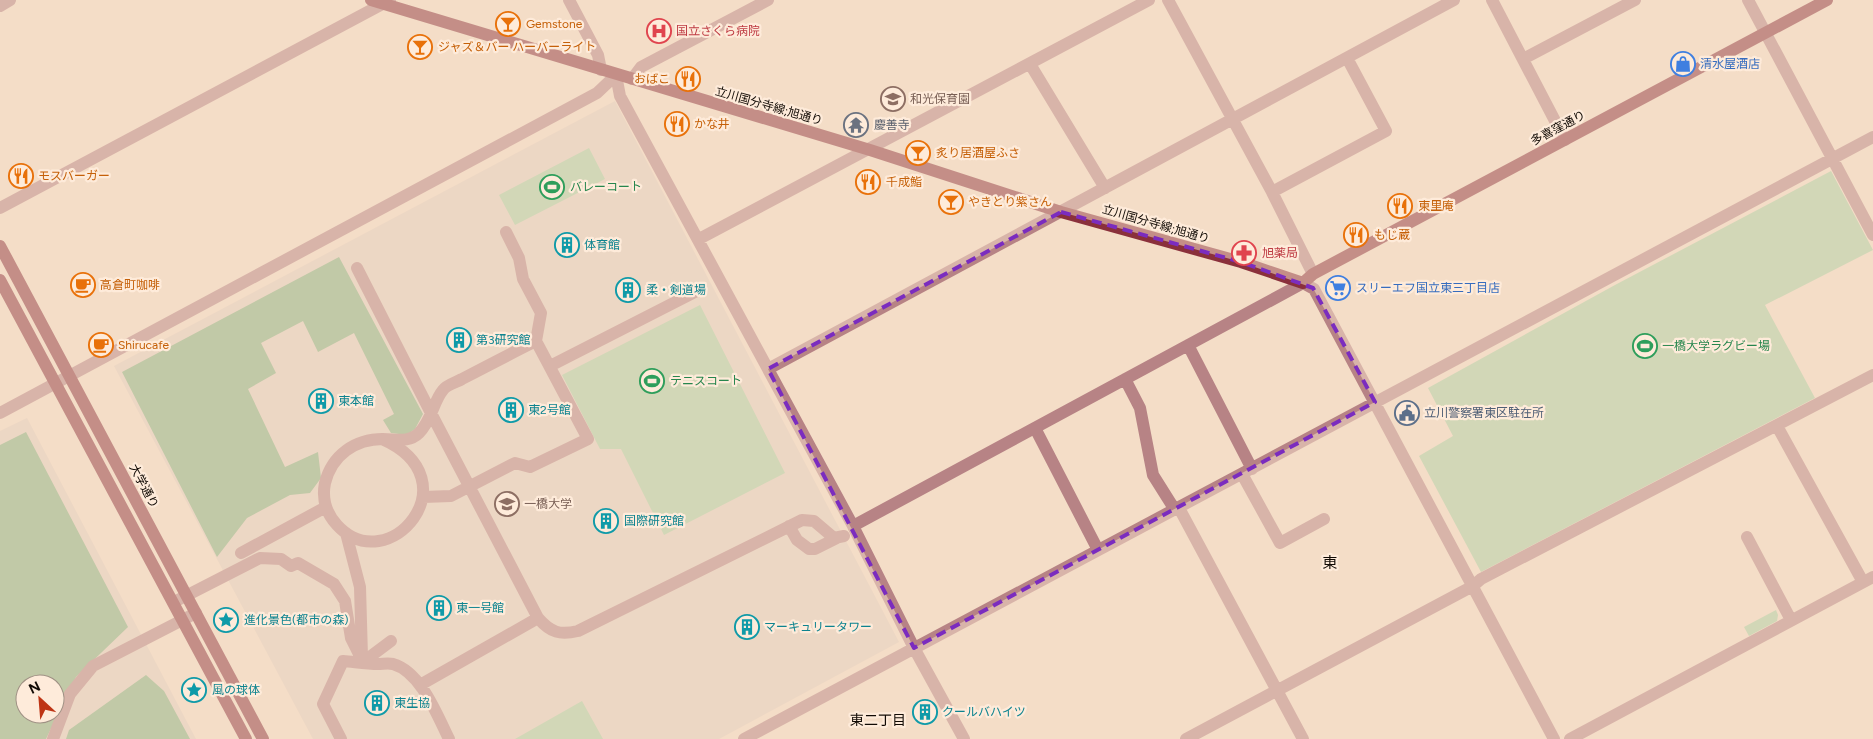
<svg xmlns="http://www.w3.org/2000/svg" width="1873" height="739" viewBox="0 0 1873 739" font-family="Figtree,'Noto Sans JP',sans-serif">
<style>
.education{fill:#e3d0c0;fill-rule:evenodd}
.green{fill:#a8d1a5}
.forest{fill:#83b181;fill-rule:evenodd}
.lines{fill:none;stroke-linecap:round;stroke-linejoin:round}
.minor{stroke:#b78385;stroke-width:12}
.major{stroke:#8a303b;stroke-width:12}
.marked{fill:none;stroke:#7b2cbf;stroke-width:4;stroke-dasharray:10 6;stroke-linejoin:round}
.labels{text-anchor:middle;dominant-baseline:central;stroke-width:4.5;stroke-linejoin:round;paint-order:stroke}
.food-label{font-size:12px;fill:#c56008;stroke:#feebda;text-anchor:start}
.health-label{font-size:12px;fill:#be3a42;stroke:#feebda;text-anchor:start}
.shop-label{font-size:12px;fill:#366cbe;stroke:#feebda;text-anchor:start}
.education-label{font-size:12px;fill:#785e54;stroke:#feebda;text-anchor:start}
.street-label{font-size:12px;fill:#110a04;stroke:#feebda}
.worship-label{font-size:12px;fill:#5b616d;stroke:#feebda;text-anchor:start}
.leisure-label{font-size:12px;fill:#27864d;stroke:#feebda;text-anchor:start}
.culture-label{font-size:12px;fill:#0d838f;stroke:#feebda;text-anchor:start}
.service-label{font-size:12px;fill:#4e5e75;stroke:#feebda;text-anchor:start}
.neighbourhood-label{font-size:14px;fill:#110a04;stroke:#feebda}
.quarter-label{font-size:15px;fill:#110a04;stroke:#feebda}
</style>
<rect width="100%" height="100%" fill="#f4ddc7"/>
<!-- education -->
<path class="education" d="M 615,101 L 899,642 L 719,739 L 313,739 L 114,366 Z
M 27,418 L 196,739 L 0,739 L 0,431 ZM 25,684 L 55,684 L 55,714 L 25,714 Z"/>
<!-- green -->
<path class="green" d="M 589,148 L 605,179 L 515,225 L 499,195 Z
M 1831,171 L 1873,250 L 1765,305 L 1815,398 L 1481,572 L 1419,456 L 1453,436 L 1428,388 L 1615,285 Z
M 700,305 L 785,473 L 664,535 L 621,449 L 600,449 L 562,375 Z
M 1776,610 L 1778,615 L 1777,621 L 1749,636 L 1744,627 Z
M 582,701 L 603,739 L 515,739 Z"/>
<!-- forest -->
<path class="forest" d="M 339,257 L 423,414 L 415,429 L 407,435 L 391,433 L 383,420 L 394,414 L 354,333 L 318,352 L 303,321 L 261,343 L 276,373 L 248,389 L 285,467 L 318,452 L 321,478 L 310,493 L 290,495 L 247,518 L 217,557 L 122,372 Z
M 26,432 L 128,627 L 76,677 L 46,739 L 0,739 L 0,445 ZM 25,684 L 55,684 L 55,714 L 25,714 Z
M 146,675 L 164,691 L 190,739 L 66,739 L 69,730 Z"/>
<g class="lines">
<!-- minor -->
<path class="minor" d="M 569,0 L 598,55 L 601,70
M 1168,0 L 1272,192 L 1313,274
M 1492,0 L 1565,140
M 1748,0 L 1873,235
M 0,6 L 10,0
M 1523,59 L 1635,0
M 1030,64 L 1105,188
M 616,75 L 620,96 L 853,526 L 914,648 L 964,739
M 632,79 L 641,67 L 768,0
M 1272,192 L 1386,131 L 1347,58
M 0,208 L 390,0
M 699,239 L 1149,0
M 357,268 L 432,415 L 538,618 C 551,633 560,635 578,631 L 802,520 L 814,521 L 834,538 L 844,536
M 1188,345 L 1252,469
M 550,366 L 695,292
M 768,369 L 1454,0
M 1125,379 L 1140,408 L 1153,475 L 1175,510
M 0,413 L 597,93 L 616,75
M 1777,426 L 1863,582
M 1035,428 L 1098,550
M 382,439 C 475,480 388,581 337,525 C 326,513 322,498 325,483 C 332,455 355,439 383,439 C 396,439 409,443 419,433 C 432,420 433,402 443,390 C 446,385 457,382 462,379 C 487,366 512,353 536,341
M 1242,474 L 1280,543 L 1324,519
M 423,497 L 451,496 L 515,463 L 530,467 L 588,439 L 536,341 L 541,313 L 523,279 L 519,258 L 506,232
M 1179,508 L 1303,739
M 789,526 L 797,540 L 809,549 L 815,549 L 837,538
M 853,526 L 1303,283 L 1314,289 L 1554,739
M 346,533 L 360,587 L 362,657
M 1747,537 L 1791,620
M 241,553 L 326,507
M 174,602 L 260,558 L 281,559 L 291,566 L 298,563 L 334,584 L 345,601 L 351,638 L 363,662 L 391,641
M 420,685 L 538,618
M 53,739 L 70,694 L 93,666 L 196,613
M 341,739 L 323,704 L 343,661 C 355,662 366,664 378,664 C 383,664 388,663 393,664 C 421,672 437,715 449,739
M 744,739 L 1873,137
M 1186,739 L 1473,586 L 1481,579 L 1873,375
M 1570,739 L 1873,577"/>
<!-- major -->
<path class="major" d="M 371,0 L 870,150 L 1061,212 L 1241,262 L 1303,283 L 1313,274 L 1827,0
M 0,246 L 263,739
M 0,280 L 246,739"/>
</g>
<!-- marked area -->
<path d="M0 0H1873V739H0ZM 1061,212 L 1241,262 L 1313,288 L 1375,402 L 914,648 L 768,369 Z" fill="#f4ddc7" fill-opacity=".55" fill-rule="evenodd"/>
<path class="marked" d="M 1061,212 L 1241,262 L 1313,288 L 1375,402 L 914,648 L 768,369 Z"/>
<!-- icons -->
<defs>
<symbol id="bar-ring" viewBox="-11 -11 22 22"><circle r="9.5" fill="#feebda" stroke="#e8710a" stroke-width="1.5"/><path d="M-6-5H6L.8 .8V4.5H3.5V6h-7V4.5H-.8V.8Z" fill="#e8710a"/></symbol>
<symbol id="hospital-ring" viewBox="-11 -11 22 22"><circle r="9.5" fill="#feebda" stroke="#e0444e" stroke-width="1.5"/><path d="M-5-5h3v3.5h4V-5h3V5h-3V1.5h-4V5h-3Z" fill="#e0444e"/></symbol>
<symbol id="shop-ring" viewBox="-11 -11 22 22"><circle r="9.5" fill="#feebda" stroke="#3f7fe0" stroke-width="1.5"/><path d="M-5-2.5h2.3a2.7 3.5 0 0 1 5.4 0H5L5.5 6h-11ZM-1.5-2.5h3a1.5 2.3 0 0 0-3 0Z" fill="#3f7fe0"/></symbol>
<symbol id="restaurant-ring" viewBox="-11 -11 22 22"><circle r="9.5" fill="#feebda" stroke="#e8710a" stroke-width="1.5"/><path d="M-5-6h1v4h1v-4h1v4h1v-4h1v5L-1.5 .5V6h-2V.5L-5-1ZM5-6V6H3V1.5H1.5Q1.5-4 5-6Z" fill="#e8710a"/></symbol>
<symbol id="school-ring" viewBox="-11 -11 22 22"><circle r="9.5" fill="#feebda" stroke="#8d6e63" stroke-width="1.5"/><path d="M0-5L7-2L0 1L-7-2ZM-4 1L0 2.5L4 1V4Q0 6-4 4Z" fill="#8d6e63"/></symbol>
<symbol id="temple-ring" viewBox="-11 -11 22 22"><circle r="9.5" fill="#feebda" stroke="#6b7280" stroke-width="1.5"/><path d="M0-6L5-2H3V0L6.5 2.5H4V6H1.5V3h-3V6H-4V2.5H-6.5L-3 0V-2H-5Z" fill="#6b7280"/></symbol>
<symbol id="stadium-ring" viewBox="-11 -11 22 22"><circle r="9.5" fill="#feebda" stroke="#2e9e5b" stroke-width="1.5"/><path d="M0-5a6.5 5 0 1 0 0 10a6.5 5 0 1 0 0-10ZM-3.5-1.8h7v3.6h-7Z" fill="#2e9e5b"/></symbol>
<symbol id="building-ring" viewBox="-11 -11 22 22"><circle r="9.5" fill="#feebda" stroke="#0f9aa8" stroke-width="1.5"/><path d="M-4-6H4V6H1V3H-1V6H-4ZM-2.5-4.3h1.7v1.8h-1.7ZM.8-4.3h1.7v1.8H.8ZM-2.5-1h1.7V.8h-1.7ZM.8-1h1.7V.8H.8Z" fill="#0f9aa8"/></symbol>
<symbol id="pharmacy-ring" viewBox="-11 -11 22 22"><circle r="9.5" fill="#feebda" stroke="#e0444e" stroke-width="1.5"/><path d="M-2-6h4v4h4v4h-4v4h-4v-4h-4v-4h4Z" fill="#e0444e"/></symbol>
<symbol id="cafe-ring" viewBox="-11 -11 22 22"><circle r="9.5" fill="#feebda" stroke="#e8710a" stroke-width="1.5"/><path d="M-5.5-4.5H6V0H3Q3 3.5 0 3.5H-2.5Q-5.5 3.5-5.5 0ZM3-3.2v2h1.7v-2ZM-6 4.5H4V6H-6Z" fill="#e8710a"/></symbol>
<symbol id="supermarket-ring" viewBox="-11 -11 22 22"><circle r="9.5" fill="#feebda" stroke="#3f7fe0" stroke-width="1.5"/><path d="M-6-5.5h2.5l.6 2H6L4.5 2H-2.5L-4.4-4H-6ZM-1.5 3.2a1.3 1.3 0 1 0 .1 0ZM3 3.2a1.3 1.3 0 1 0 .1 0Z" fill="#3f7fe0"/></symbol>
<symbol id="civic-ring" viewBox="-11 -11 22 22"><circle r="9.5" fill="#feebda" stroke="#5c6f8a" stroke-width="1.5"/><path d="M-.6-6.5H3V-4.5H.6V-3L4-1V1h2V6H-6V1h2V-1L-.6-3ZM-1.2 2.5V6h2.4V2.5Z" fill="#5c6f8a"/></symbol>
<symbol id="university-ring" viewBox="-11 -11 22 22"><circle r="9.5" fill="#feebda" stroke="#8d6e63" stroke-width="1.5"/><path d="M0-5L7-2L0 1L-7-2ZM-4 1L0 2.5L4 1V4Q0 6-4 4Z" fill="#8d6e63"/></symbol>
<symbol id="sight-ring" viewBox="-11 -11 22 22"><circle r="9.5" fill="#feebda" stroke="#0f9aa8" stroke-width="1.5"/><path d="M0-6L1.8-2.2L6-1.7L2.9 1.2L3.7 5.4L0 3.3L-3.7 5.4L-2.9 1.2L-6-1.7L-1.8-2.2Z" fill="#0f9aa8"/></symbol>
</defs>
<g fill-rule="evenodd">
<use href="#bar-ring" x="494" y="10" width="28" height="28"/>
<use href="#hospital-ring" x="645" y="17" width="28" height="28"/>
<use href="#bar-ring" x="406" y="33" width="28" height="28"/>
<use href="#shop-ring" x="1669" y="50" width="28" height="28"/>
<use href="#restaurant-ring" x="674" y="65" width="28" height="28"/>
<use href="#school-ring" x="879" y="85" width="28" height="28"/>
<use href="#restaurant-ring" x="663" y="110" width="28" height="28"/>
<use href="#temple-ring" x="842" y="111" width="28" height="28"/>
<use href="#bar-ring" x="904" y="139" width="28" height="28"/>
<use href="#restaurant-ring" x="7" y="162" width="28" height="28"/>
<use href="#restaurant-ring" x="854" y="168" width="28" height="28"/>
<use href="#stadium-ring" x="538" y="173" width="28" height="28"/>
<use href="#bar-ring" x="937" y="188" width="28" height="28"/>
<use href="#restaurant-ring" x="1386" y="192" width="28" height="28"/>
<use href="#restaurant-ring" x="1342" y="221" width="28" height="28"/>
<use href="#building-ring" x="553" y="231" width="28" height="28"/>
<use href="#pharmacy-ring" x="1230" y="239" width="28" height="28"/>
<use href="#cafe-ring" x="69" y="271" width="28" height="28"/>
<use href="#supermarket-ring" x="1324" y="274" width="28" height="28"/>
<use href="#building-ring" x="614" y="276" width="28" height="28"/>
<use href="#building-ring" x="445" y="326" width="28" height="28"/>
<use href="#cafe-ring" x="87" y="331" width="28" height="28"/>
<use href="#stadium-ring" x="1631" y="332" width="28" height="28"/>
<use href="#stadium-ring" x="638" y="367" width="28" height="28"/>
<use href="#building-ring" x="307" y="387" width="28" height="28"/>
<use href="#building-ring" x="497" y="396" width="28" height="28"/>
<use href="#civic-ring" x="1393" y="399" width="28" height="28"/>
<use href="#university-ring" x="493" y="490" width="28" height="28"/>
<use href="#building-ring" x="592" y="507" width="28" height="28"/>
<use href="#building-ring" x="425" y="594" width="28" height="28"/>
<use href="#sight-ring" x="212" y="606" width="28" height="28"/>
<use href="#building-ring" x="733" y="613" width="28" height="28"/>
<use href="#sight-ring" x="180" y="676" width="28" height="28"/>
<use href="#building-ring" x="363" y="689" width="28" height="28"/>
<use href="#building-ring" x="911" y="698" width="28" height="28"/>
</g>
<g class="labels">
<!-- food labels -->
<g class="food-label">
<text x="526" y="24">Gemstone</text>
<text x="438" y="47">ジャズ＆バー ハーバーライト</text>
<text x="670" y="79" text-anchor="end">おばこ</text>
<text x="694" y="124">かな井</text>
<text x="936" y="153">炙り居酒屋ふさ</text>
<text x="38" y="176">モスバーガー</text>
<text x="886" y="182">千成鮨</text>
<text x="968" y="202">やきとり紫さん</text>
<text x="1418" y="206">東里庵</text>
<text x="1374" y="235">もじ蔵</text>
<text x="100" y="285">高倉町咖啡</text>
<text x="118" y="345">Shirucafe</text>
</g>
<!-- health labels -->
<g class="health-label">
<text x="676" y="31">国立さくら病院</text>
<text x="1262" y="253">旭薬局</text>
</g>
<!-- shop labels -->
<g class="shop-label">
<text x="1700" y="64">清水屋酒店</text>
<text x="1356" y="288">スリーエフ国立東三丁目店</text>
</g>
<!-- education labels -->
<g class="education-label">
<text x="910" y="99">和光保育園</text>
<text x="524" y="504">一橋大学</text>
</g>
<!-- street labels -->
<g class="street-label">
<text transform="translate(769 106) rotate(16)">立川国分寺線;旭通り</text>
<text transform="translate(1558 128) rotate(-28)">多喜窪通り</text>
<text transform="translate(1156 224) rotate(16)">立川国分寺線;旭通り</text>
<text transform="translate(144 486) rotate(62)">大学通り</text>
</g>
<!-- worship labels -->
<g class="worship-label">
<text x="874" y="125">慶善寺</text>
</g>
<!-- leisure labels -->
<g class="leisure-label">
<text x="570" y="187">バレーコート</text>
<text x="1662" y="346">一橋大学ラグビー場</text>
<text x="670" y="381">テニスコート</text>
</g>
<!-- culture labels -->
<g class="culture-label">
<text x="584" y="245">体育館</text>
<text x="646" y="290">柔・剣道場</text>
<text x="476" y="340">第3研究館</text>
<text x="338" y="401">東本館</text>
<text x="528" y="410">東2号館</text>
<text x="624" y="521">国際研究館</text>
<text x="456" y="608">東一号館</text>
<text x="244" y="620">進化景色(都市の森)</text>
<text x="764" y="627">マーキュリータワー</text>
<text x="212" y="690">風の球体</text>
<text x="394" y="703">東生協</text>
<text x="942" y="712">クールバハイツ</text>
</g>
<!-- service labels -->
<g class="service-label">
<text x="1424" y="413">立川警察署東区駐在所</text>
</g>
<!-- neighbourhood labels -->
<g class="neighbourhood-label">
<text x="878" y="720">東二丁目</text>
</g>
<!-- quarter labels -->
<g class="quarter-label">
<text x="1330" y="563">東</text>
</g>
</g>
<!-- north arrow -->
<g transform="translate(40 699) rotate(334)"><circle r="24" fill="#feebda" stroke="#9f9184"/>
<path d="M0-4L9 19L0 12L-9 19Z" fill="#be3414"/>
<text y="-8" font-size="14" font-weight="bold" text-anchor="middle" fill="#110a04">N</text>
</g>
</svg>
